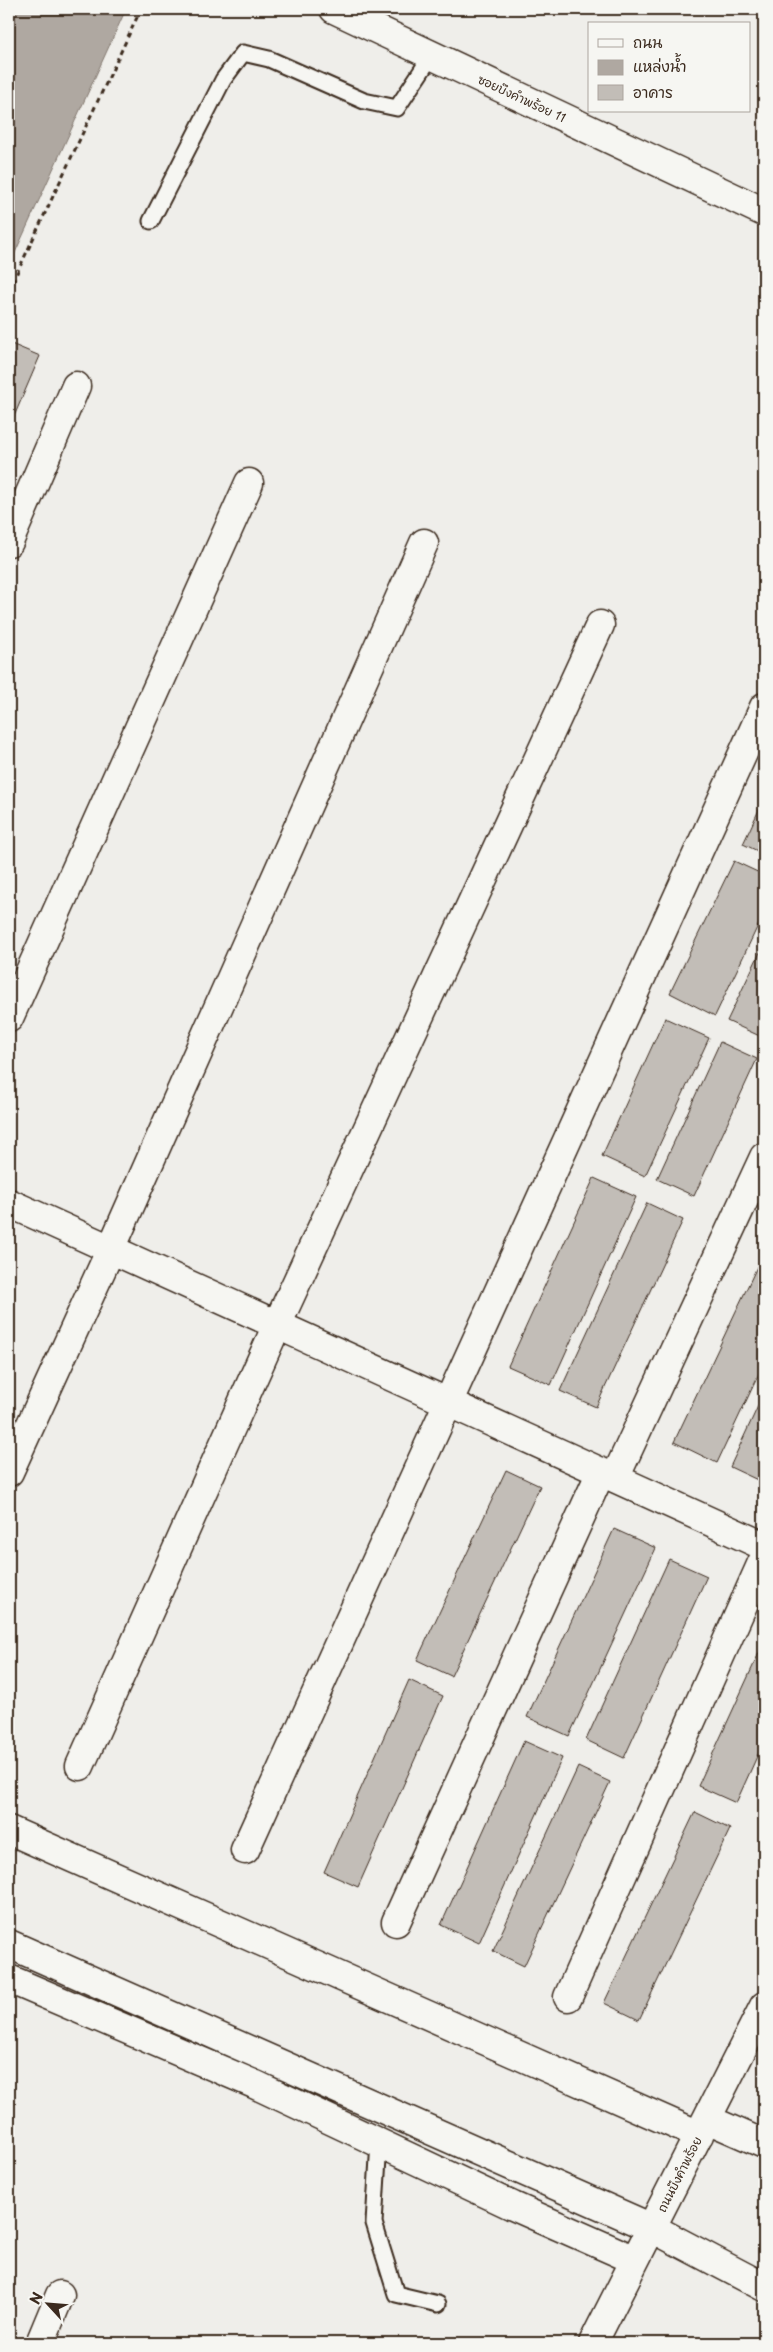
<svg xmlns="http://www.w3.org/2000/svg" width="773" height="2352" viewBox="0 0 773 2352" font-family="'Playpen Sans','Playpen Sans Thai',sans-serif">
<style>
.water{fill:#afa8a1;stroke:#81766d}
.building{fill:#c2bdb7;stroke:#3b2a1e}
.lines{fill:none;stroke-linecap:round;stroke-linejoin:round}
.lane-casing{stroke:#3b2a1e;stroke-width:19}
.street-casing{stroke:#3b2a1e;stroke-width:31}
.path{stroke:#3b2a1e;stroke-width:3;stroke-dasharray:5 4;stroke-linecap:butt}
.lane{stroke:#f6f6f2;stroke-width:15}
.street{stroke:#f6f6f2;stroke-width:28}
.labels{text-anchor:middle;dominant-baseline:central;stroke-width:4.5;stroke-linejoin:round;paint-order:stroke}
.street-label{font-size:12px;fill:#3b2a1e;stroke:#f6f6f2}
</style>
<rect width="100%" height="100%" fill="#efeeea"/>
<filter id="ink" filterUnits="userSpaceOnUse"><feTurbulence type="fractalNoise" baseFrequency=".02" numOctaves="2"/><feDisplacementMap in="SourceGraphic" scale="10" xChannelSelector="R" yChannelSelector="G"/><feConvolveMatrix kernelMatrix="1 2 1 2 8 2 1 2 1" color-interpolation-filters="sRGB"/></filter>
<g filter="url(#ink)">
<!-- water -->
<path class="water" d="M 9,9 L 126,9 L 9,266 Z"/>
<!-- building -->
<path class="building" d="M 9,343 L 40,356 L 9,428 Z
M 764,799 L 764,854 L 743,844 Z
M 734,861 L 764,875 L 764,913 L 715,1016 L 670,993 Z
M 764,944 L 764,1038 L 727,1021 Z
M 665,1018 L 709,1038 L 645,1176 L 602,1156 Z
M 720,1042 L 757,1059 L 694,1196 L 657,1179 Z
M 594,1178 L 636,1197 L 551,1385 L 508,1366 Z
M 647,1203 L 683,1220 L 596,1407 L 560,1391 Z
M 764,1252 L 764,1363 L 717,1463 L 674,1442 Z
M 764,1393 L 764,1483 L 730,1467 Z
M 506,1470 L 540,1486 L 451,1676 L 417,1660 Z
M 614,1529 L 656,1548 L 569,1736 L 527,1717 Z
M 669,1559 L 707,1576 L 624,1758 L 586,1740 Z
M 764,1642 L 764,1741 L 736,1803 L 698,1786 Z
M 409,1680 L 443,1696 L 358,1887 L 324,1872 Z
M 524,1741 L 562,1758 L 479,1943 L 441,1925 Z
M 578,1767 L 610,1782 L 524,1966 L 493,1951 Z
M 695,1812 L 730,1829 L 639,2020 L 604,2003 Z"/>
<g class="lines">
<defs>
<path id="lane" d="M 151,221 L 223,80 L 243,53 L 269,59 L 364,101 L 397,108 L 432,55
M 379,2142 L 374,2223 L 396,2294 L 438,2304"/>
<path id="street" d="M 334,9 L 764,212
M 9,542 L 76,386
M 9,1018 L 249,483
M 9,1203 L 764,1546
M 9,1472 L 111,1249 L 424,543
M 615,1478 L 764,1157
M 80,1766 L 277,1325 L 600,625
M 9,1830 L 699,2135
M 245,1850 L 764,707
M 396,1922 L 601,1472
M 9,1944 L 652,2228 L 764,2287
M 9,1979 L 254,2084 L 513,2206 L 635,2260
M 568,1997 L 764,1558
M 707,2119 L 764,2144
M 40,2343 L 60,2295
M 593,2343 L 764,2006"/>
</defs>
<!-- lane casing -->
<use href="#lane" class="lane-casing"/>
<!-- street casing -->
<use href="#street" class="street-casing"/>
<!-- path -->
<path class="path" d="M 9,290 L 141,9"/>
<!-- lane -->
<use href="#lane" class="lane"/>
<!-- street -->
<use href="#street" class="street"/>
</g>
</g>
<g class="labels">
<!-- street labels -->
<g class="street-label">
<text transform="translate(522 98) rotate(25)">ซอยบึงคำพร้อย 11</text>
<text transform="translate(679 2174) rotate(-63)">ถนนบึงคำพร้อย</text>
</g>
</g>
<!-- margin -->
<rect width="773" height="2352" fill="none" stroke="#f6f6f2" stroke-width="30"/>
<rect x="15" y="15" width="743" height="2322" fill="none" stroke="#3b2a1e" stroke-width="2" filter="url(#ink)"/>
<!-- legend -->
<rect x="588" y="22" width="162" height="90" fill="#f6f6f2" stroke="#aba49d"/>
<rect x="598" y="39" width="25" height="8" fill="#f6f6f2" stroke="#aba49d"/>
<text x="633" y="48" font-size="15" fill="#3b2a1e">ถนน</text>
<rect x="598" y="60" width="25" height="15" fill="#afa8a1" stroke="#aba49d"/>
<text x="633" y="72" font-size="15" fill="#3b2a1e">แหล่งน้ำ</text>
<rect x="598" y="85" width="25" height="15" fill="#c2bdb7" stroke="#aba49d"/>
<text x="633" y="98" font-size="15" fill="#3b2a1e">อาคาร</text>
<!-- north arrow -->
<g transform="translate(48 2304) rotate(296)" stroke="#f6f6f2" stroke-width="4" paint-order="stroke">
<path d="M0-4L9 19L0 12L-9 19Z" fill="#3b2a1e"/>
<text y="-8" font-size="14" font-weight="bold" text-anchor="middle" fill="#3b2a1e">N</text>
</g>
</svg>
